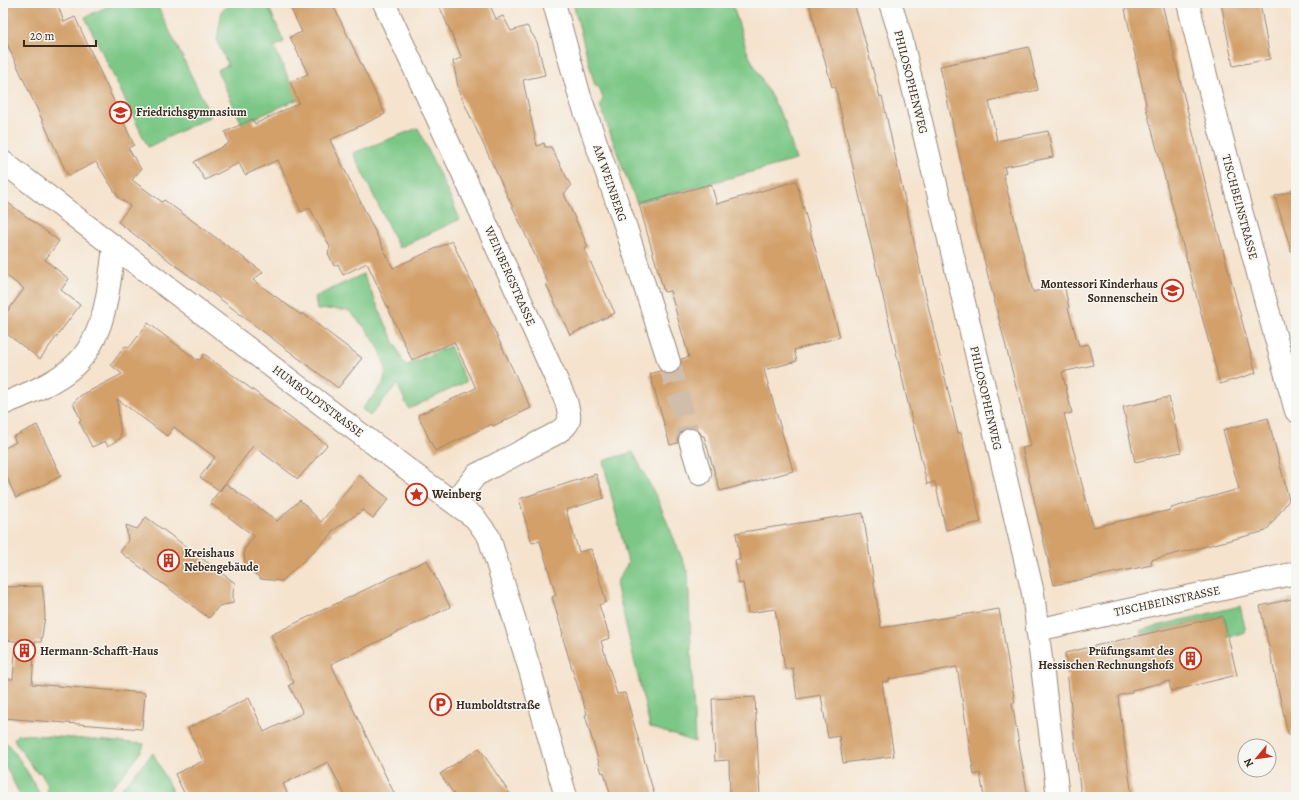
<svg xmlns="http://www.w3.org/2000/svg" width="1299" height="800" viewBox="0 0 1299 800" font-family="Alegreya,serif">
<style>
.green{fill:#7bc786;stroke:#5b7852}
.building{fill:#d3a06b}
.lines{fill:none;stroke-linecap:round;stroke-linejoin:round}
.minor-tunnel{stroke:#d0beab;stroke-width:22;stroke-dasharray:22 11;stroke-linecap:butt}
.minor-casing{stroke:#988676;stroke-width:24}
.secondary-casing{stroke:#988676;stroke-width:24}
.minor{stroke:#fff;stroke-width:22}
.secondary{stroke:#fff;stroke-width:22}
.labels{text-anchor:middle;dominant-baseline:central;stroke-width:3;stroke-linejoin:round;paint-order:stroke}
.street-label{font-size:12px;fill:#3b2a1e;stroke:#f6f6f2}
.poi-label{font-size:12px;font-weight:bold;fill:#3b2a1e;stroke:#f6f6f2;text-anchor:start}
</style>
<rect width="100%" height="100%" fill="#f6f6f2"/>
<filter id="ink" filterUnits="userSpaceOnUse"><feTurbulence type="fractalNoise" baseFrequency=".025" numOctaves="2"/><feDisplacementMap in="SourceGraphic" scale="8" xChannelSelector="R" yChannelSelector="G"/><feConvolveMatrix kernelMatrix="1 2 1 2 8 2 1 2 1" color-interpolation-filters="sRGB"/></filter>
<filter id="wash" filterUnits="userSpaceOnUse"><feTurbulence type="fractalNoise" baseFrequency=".012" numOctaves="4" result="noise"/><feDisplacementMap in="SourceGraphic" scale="16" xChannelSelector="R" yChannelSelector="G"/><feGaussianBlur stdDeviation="0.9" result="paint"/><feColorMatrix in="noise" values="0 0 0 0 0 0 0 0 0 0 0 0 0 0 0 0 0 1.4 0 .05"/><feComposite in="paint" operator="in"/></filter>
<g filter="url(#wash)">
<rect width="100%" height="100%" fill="#f5e3ce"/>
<!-- green -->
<path class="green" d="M 115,3 L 156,3 L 211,116 L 148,147 L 85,17 Z
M 236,3 L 267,3 L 284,42 L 274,47 L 298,99 L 242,124 L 217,70 L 228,65 L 217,41 L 222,10 Z
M 573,3 L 732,3 L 748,54 L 785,122 L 796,160 L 637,203 L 625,174 L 600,105 L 603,99 L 599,87 L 595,86 Z
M 418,128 L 460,219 L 399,248 L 353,153 Z
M 363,274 L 405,366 L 450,346 L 466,382 L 409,409 L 397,384 L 370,416 L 362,409 L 383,384 L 386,369 L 380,350 L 367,330 L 349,311 L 333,309 L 317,310 L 315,297 Z
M 633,452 L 658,500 L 688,573 L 695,742 L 650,727 L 616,583 L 628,563 L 603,461 Z
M 1240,606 L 1246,632 L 1228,637 L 1223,616 L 1142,634 L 1141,630 Z
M 22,734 L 144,744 C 140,759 113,785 101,797 L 50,797 L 46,788 L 48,786 L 40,772 L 37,773 L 16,743 L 14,738 L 17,735 Z
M 3,739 C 19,756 31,777 41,797 L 21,797 L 3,761 Z
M 153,753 L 175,797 L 114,797 Z"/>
<g id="blocks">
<!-- building -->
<path class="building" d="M 3,3 L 57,3 L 64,22 L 75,17 L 134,145 L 128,148 L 141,169 L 132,180 L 162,202 L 164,200 L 263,272 L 253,280 L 301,315 L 302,313 L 362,358 L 338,388 L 118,222 L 130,206 L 119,198 L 96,162 L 68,176 L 3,35 Z
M 288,3 L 332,3 L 385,114 L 330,140 L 393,268 L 452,241 L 531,408 L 493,426 L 492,424 L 435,451 L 418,415 L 476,388 L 454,342 L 412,360 L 367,263 L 343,275 L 338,264 L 334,266 L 328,253 L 330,247 L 310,208 L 301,212 L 278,160 L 245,175 L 239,163 L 205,180 L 194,162 L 229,143 L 225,132 L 252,119 L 255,124 L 299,103 L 290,82 L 308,74 L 290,37 L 302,32 Z
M 438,3 L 489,3 L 496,19 L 503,16 L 511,31 L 527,26 L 537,42 L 545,75 L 523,80 L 537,146 L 544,143 L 545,147 L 551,147 L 571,186 L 564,194 L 588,247 L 584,249 L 615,313 L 570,335 L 546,284 L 548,283 L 459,92 L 453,61 L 462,58 Z
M 809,3 L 854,3 L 864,37 L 880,97 L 882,96 L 929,310 L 958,433 L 961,433 L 981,522 L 946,530 L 935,482 L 927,484 L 858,190 L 835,86 L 832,87 Z
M 1155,3 L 1162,3 L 1180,80 L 1210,202 L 1256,373 L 1220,384 L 1145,104 L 1146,104 L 1125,9 Z
M 1221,3 L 1260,3 L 1270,59 L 1233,66 Z
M 1029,47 L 1038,90 L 989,101 L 997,141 L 1048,131 L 1053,157 L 1004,167 L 1006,173 L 1003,174 L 1033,292 L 1064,284 L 1069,308 L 1068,308 L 1079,346 L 1088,344 L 1093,365 L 1062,372 L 1072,413 L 1064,414 L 1093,527 L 1171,510 L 1171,508 L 1239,489 L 1223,430 L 1268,418 L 1289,500 L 1266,531 L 1151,560 L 1152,565 L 1054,585 L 1022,448 L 1031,446 L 968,196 L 940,66 Z
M 796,181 L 840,337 L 794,350 L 797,361 L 764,370 L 793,471 L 720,491 L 704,436 L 702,436 L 699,431 L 693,428 L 687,428 L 681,432 L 678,437 L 678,443 L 670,445 L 650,374 L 660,371 L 666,374 L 673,374 L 678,370 L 681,365 L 681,359 L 689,357 L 670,291 L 664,292 L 639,204 L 711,184 L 717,204 Z
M 1296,190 L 1296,250 L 1291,251 L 1275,196 Z
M 3,199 L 59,241 L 45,260 L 69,279 L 61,290 L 80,305 L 40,359 L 3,331 L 3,317 L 24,289 L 3,273 Z
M 148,323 L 197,360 L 197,359 L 200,360 L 204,354 L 327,445 L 298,479 L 253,446 L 220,491 L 200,477 L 215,457 L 174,427 L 167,436 L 117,399 L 121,438 L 108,446 L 105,441 L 92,447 L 79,421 L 81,420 L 73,403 L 80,396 L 122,374 L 111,365 L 125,346 L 129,348 Z
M 1169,397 L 1181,452 L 1135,462 L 1123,407 Z
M 37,425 L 61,476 L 16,498 L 3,469 L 3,449 L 16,442 L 13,437 Z
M 596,474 L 604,498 L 566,510 L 579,552 L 591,549 L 606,602 L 599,605 L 610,638 L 601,641 L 617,694 L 625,693 L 655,797 L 611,797 L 604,772 L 602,773 L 585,715 L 587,714 L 574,675 L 562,635 L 563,634 L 552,597 L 556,595 L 540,541 L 532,543 L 519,499 Z
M 359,475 L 389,499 L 373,518 L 363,510 L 331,532 L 332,534 L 282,581 L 261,579 L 245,566 L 244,550 L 254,536 L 210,503 L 225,483 L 277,521 L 300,500 L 321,522 Z
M 863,513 L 881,628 L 999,609 L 1015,703 L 1012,703 L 1028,797 L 984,797 L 980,773 L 974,775 L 957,667 L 889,679 L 889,681 L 882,682 L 894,756 L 843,763 L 839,736 L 828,738 L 821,695 L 797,699 L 793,668 L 785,669 L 775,609 L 748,613 L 743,583 L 739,584 L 735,560 L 740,560 L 736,533 Z
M 146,517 L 235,583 L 233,592 L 233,603 L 219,606 L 209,618 L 120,552 L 128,541 L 126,525 L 137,529 Z
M 427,560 L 450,607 L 331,664 L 396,797 L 346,797 L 328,762 L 283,784 L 289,797 L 186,797 L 175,774 L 203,761 L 188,728 L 249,698 L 264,732 L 303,713 L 289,685 L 294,683 L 271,635 Z
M 42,586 L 44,600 L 45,617 L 41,642 L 35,642 L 32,684 L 145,693 L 142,729 L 3,718 L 3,682 L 8,682 L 8,679 L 13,679 L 16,641 L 3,640 L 3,587 Z
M 1296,598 L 1296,733 L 1288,734 L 1260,606 Z
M 1223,616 L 1237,675 L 1171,691 L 1169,681 L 1132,690 L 1132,692 L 1118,696 L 1132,797 L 1081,797 L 1065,653 Z
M 755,697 L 760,797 L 730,797 L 729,760 L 715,761 L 712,699 Z
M 479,748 L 484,755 L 512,797 L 456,797 L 440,774 Z"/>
</g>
</g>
<g filter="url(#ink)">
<use href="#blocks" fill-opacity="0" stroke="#988676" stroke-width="1"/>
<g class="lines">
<!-- minor-tunnel -->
<path class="minor-tunnel" d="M 669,362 L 690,440"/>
<defs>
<path id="minor" d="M 384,3 L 484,219 L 566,401 C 571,420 572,423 555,434 L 476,475 L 455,502
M 554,3 L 580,97 L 625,225 L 669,362
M 890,3 L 901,37 L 1033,593 L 1058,797
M 3,162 L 350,426 L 414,474 L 475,518 L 489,537 L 530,670 L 566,797
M 3,404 C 27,394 53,384 73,367 C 106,338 109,287 114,246
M 690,440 L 700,474
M 1037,630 L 1296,573"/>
<path id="secondary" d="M 1188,3 C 1221,140 1258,275 1296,411"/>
</defs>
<!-- minor casing -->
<use href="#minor" class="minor-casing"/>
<!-- secondary casing -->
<use href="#secondary" class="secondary-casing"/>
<!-- minor -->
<use href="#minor" class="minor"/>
<!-- secondary -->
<use href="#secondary" class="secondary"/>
</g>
</g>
<!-- icons -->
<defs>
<symbol id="school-ring" viewBox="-11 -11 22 22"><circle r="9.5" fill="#f6f6f2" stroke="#c8321e" stroke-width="1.5"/><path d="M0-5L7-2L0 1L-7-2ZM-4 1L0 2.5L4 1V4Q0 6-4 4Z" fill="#c8321e"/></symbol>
<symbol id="sight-ring" viewBox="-11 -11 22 22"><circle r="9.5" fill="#f6f6f2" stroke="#c8321e" stroke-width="1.5"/><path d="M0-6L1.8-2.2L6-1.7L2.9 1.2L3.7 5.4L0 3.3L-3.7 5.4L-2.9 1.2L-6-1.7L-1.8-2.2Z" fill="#c8321e"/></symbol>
<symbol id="building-ring" viewBox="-11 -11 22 22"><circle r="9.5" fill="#f6f6f2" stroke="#c8321e" stroke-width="1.5"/><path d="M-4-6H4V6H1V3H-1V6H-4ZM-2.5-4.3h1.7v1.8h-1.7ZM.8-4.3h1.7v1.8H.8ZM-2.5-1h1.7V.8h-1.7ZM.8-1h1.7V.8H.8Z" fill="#c8321e"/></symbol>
<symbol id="parking-ring" viewBox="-11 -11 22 22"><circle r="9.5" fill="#f6f6f2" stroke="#c8321e" stroke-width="1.5"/><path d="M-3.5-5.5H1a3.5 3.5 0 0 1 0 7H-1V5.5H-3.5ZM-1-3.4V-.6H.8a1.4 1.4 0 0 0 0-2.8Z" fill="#c8321e"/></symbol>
</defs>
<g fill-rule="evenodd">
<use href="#school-ring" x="108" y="100" width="25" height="25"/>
<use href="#school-ring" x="1160" y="278" width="25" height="25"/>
<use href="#sight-ring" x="404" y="482" width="25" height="25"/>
<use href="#building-ring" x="156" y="548" width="25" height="25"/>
<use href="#building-ring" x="12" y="638" width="25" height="25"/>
<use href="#building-ring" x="1178" y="646" width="25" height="25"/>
<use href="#parking-ring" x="428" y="692" width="25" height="25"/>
</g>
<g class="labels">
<!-- street labels -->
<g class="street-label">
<text transform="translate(911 82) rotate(76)">PHILOSOPHENWEG</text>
<text transform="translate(610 183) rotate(71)">AM WEINBERG</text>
<text transform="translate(1240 207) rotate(75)">TISCHBEINSTRASSE</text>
<text transform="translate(510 276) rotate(66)">WEINBERGSTRASSE</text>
<text transform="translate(986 398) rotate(77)">PHILOSOPHENWEG</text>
<text transform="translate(318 401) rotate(37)">HUMBOLDTSTRASSE</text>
<text transform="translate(1167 601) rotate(-12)">TISCHBEINSTRASSE</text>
</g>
<!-- poi labels -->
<g class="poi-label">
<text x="136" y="112">Friedrichsgymnasium</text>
<text x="1158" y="284" text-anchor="end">Montessori Kinderhaus<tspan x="1158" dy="14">Sonnenschein</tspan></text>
<text x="432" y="494">Weinberg</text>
<text x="184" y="553">Kreishaus<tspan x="184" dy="14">Nebengebäude</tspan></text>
<text x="40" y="651">Hermann-Schafft-Haus</text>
<text x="1174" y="651" text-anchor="end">Prüfungsamt des<tspan x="1174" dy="14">Hessischen Rechnungshofs</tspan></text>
<text x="456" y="705">Humboldtstraße</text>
</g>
</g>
<!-- margin -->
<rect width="1299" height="800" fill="none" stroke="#f6f6f2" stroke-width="16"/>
<!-- north arrow -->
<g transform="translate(1257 758) rotate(241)"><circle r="19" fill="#f6f6f2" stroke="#aba49d"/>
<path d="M0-3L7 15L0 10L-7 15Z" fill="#c8321e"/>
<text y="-6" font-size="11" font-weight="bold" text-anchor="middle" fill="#3b2a1e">N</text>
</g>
<!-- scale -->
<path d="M24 40v6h72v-6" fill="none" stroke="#3b2a1e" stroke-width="2"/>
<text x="30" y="40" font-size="12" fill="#3b2a1e" stroke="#f6f6f2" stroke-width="3" paint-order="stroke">20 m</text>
</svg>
